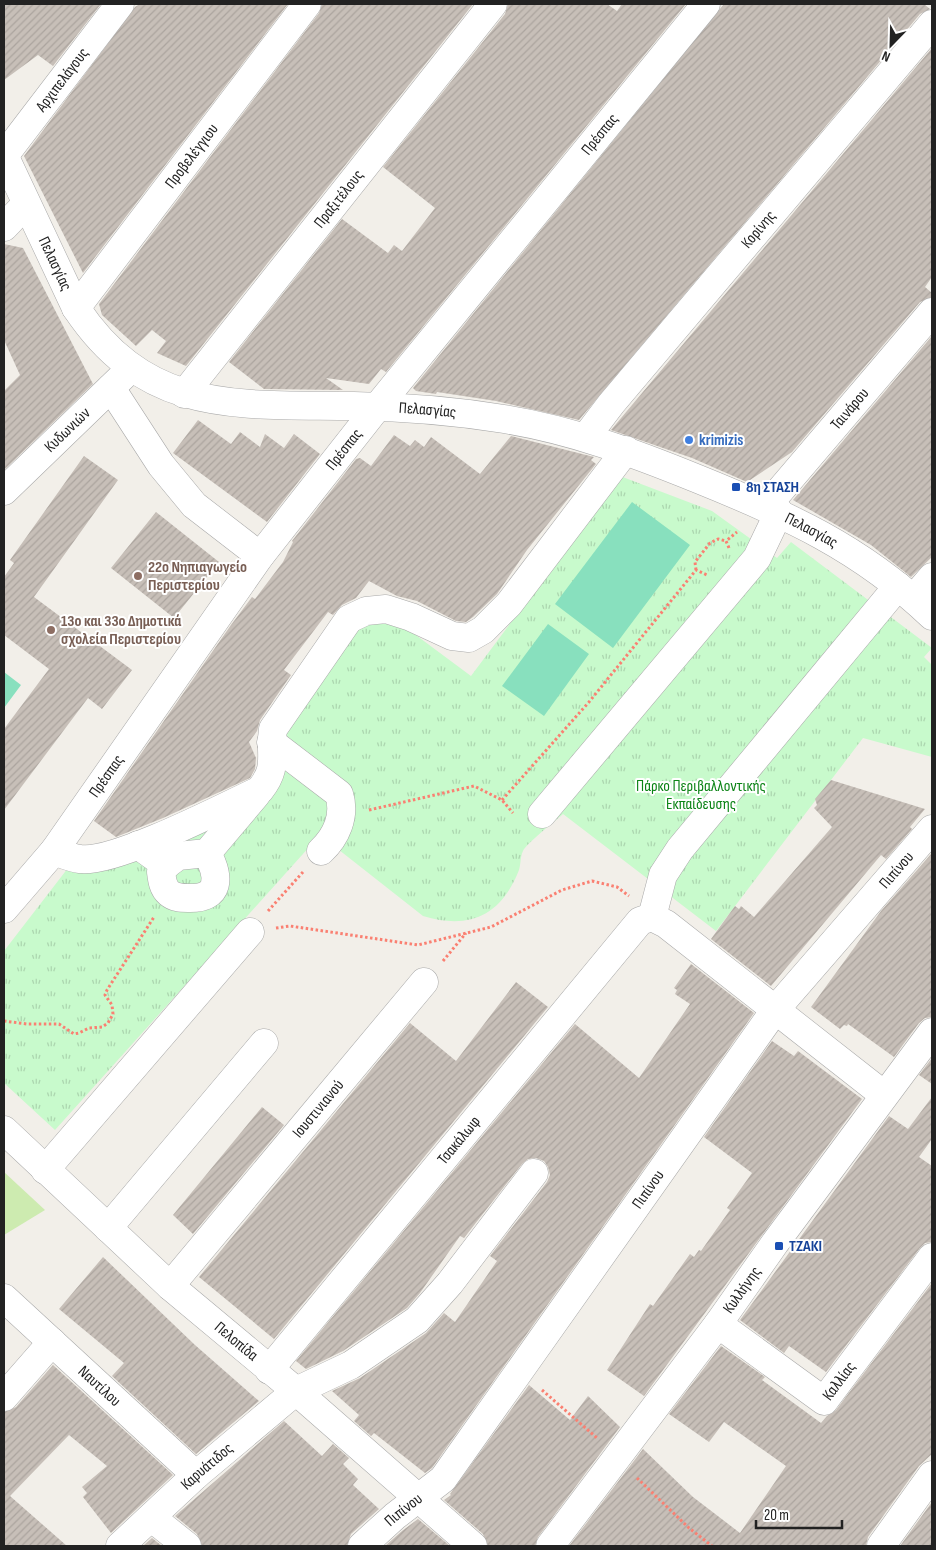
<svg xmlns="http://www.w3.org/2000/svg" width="936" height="1550" viewBox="0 0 936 1550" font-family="'Sofia Sans Condensed',sans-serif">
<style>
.grass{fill:#cdebb0}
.park{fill:url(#park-tufts)}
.pitch{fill:#88e0be}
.building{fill:url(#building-hatch)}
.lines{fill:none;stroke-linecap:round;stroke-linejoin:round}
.minor-casing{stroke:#a9a9a9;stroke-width:29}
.path{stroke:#fa8072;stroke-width:3;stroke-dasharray:2.5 2.5;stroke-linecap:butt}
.minor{stroke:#fff;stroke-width:28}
.shop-dot{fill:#3f7fe0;stroke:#fff;stroke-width:2}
.transit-dot{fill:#1a4fb4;stroke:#fff;stroke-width:2}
.education-dot{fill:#8d6e63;stroke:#fff;stroke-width:2}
.labels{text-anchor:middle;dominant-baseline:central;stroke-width:4;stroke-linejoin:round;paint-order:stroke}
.street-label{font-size:16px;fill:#222;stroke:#fff}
.shop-label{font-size:16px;font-weight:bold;fill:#366cbe;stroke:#fff;text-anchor:start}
.transit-label{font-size:16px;font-weight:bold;fill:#164399;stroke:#fff;text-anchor:start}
.education-label{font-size:16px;font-weight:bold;fill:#785e54;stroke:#fff;text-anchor:start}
.park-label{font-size:16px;fill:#0c8416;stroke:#fff}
</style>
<defs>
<pattern id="park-tufts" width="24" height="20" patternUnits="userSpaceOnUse" patternTransform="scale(1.25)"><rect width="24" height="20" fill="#c8facc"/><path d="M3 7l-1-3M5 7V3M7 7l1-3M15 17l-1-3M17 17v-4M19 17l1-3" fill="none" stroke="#acd6af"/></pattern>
<pattern id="building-hatch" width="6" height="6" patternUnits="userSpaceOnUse" patternTransform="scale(1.25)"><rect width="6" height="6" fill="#c7bfb8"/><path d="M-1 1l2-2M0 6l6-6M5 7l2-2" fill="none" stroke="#aba49e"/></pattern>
</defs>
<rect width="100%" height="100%" fill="#f2efe9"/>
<!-- grass -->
<path class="grass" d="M 4,1172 L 45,1210 L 4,1235 Z"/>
<!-- park -->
<path class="park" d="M 620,476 L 712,511 L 777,558 L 791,542 L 932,648 L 924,657 L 932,665 L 932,757 L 863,738 L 716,931 L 563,814 C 554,822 527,843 523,851 C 520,857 521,864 519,870 C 501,916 469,930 423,916 L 320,835 L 55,1130 L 4,1083 L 4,951 L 68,868 L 264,794 L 283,737 L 347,640 L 365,624 L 385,622 L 405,627 L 471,676 Z"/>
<!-- pitch -->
<path class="pitch" d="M 632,502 L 690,545 L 613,648 L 555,604 Z
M 548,624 L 589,654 L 544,716 L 502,686 Z
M 4,672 L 21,685 L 4,708 Z"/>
<!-- building -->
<path class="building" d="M 4,4 L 101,4 L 53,66 L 38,55 L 4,80 Z
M 140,4 L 288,4 L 83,273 L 24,156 L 135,7 Z
M 322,4 L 473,4 L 186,366 L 157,353 L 166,341 L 152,330 L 136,346 L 102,315 L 99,304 L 319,13 Z
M 508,4 L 607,4 L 617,11 L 622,4 L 686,4 L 386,372 L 381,369 L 369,384 L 326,378 L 343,390 L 264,389 L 229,362 L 342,219 L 388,253 L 394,245 L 402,251 L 435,208 L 383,167 L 505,14 Z
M 724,4 L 924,4 L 930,9 L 920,14 L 579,420 L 496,401 L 437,392 L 436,394 L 416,391 L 413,388 Z
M 932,48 L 932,277 L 925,287 L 932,293 L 932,297 L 920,302 L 792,452 L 747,482 L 692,458 L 611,430 Z
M 4,244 L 23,248 L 93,384 L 4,470 L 4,391 L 20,375 L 4,340 Z
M 932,336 L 932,557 L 911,577 L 871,545 L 793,500 Z
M 198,420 L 231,444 L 240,432 L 260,447 L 265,434 L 284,448 L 294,434 L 320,454 L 267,522 L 173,453 Z
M 394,435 L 410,446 L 415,440 L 424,447 L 431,437 L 480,474 L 511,436 L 594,457 L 591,460 L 596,464 L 527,550 L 497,594 L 473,617 L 466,622 L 456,621 L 417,601 L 397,596 L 369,581 L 356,598 L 342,605 L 333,615 L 328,612 L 284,670 L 291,675 L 260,720 L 257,731 L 249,742 L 256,758 L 255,769 L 250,778 L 163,818 L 116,837 L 94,821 L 231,625 L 252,597 L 255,599 L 283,562 L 293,542 L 292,541 L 356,459 L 360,458 L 371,466 Z
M 84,456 L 118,480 L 34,597 L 132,670 L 102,709 L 88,698 L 4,810 L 4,729 L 49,669 L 4,635 L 4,577 L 14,563 L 10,560 Z
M 156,512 L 219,562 L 174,618 L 111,568 Z
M 831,780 L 925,809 L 910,827 L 912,829 L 886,859 L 881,855 L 771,986 L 711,939 L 735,906 L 739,909 L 741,906 L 754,917 L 832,827 L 814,808 L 817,805 L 815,799 Z
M 932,853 L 932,1017 L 925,1018 L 919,1023 L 894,1057 L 848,1024 L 847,1026 L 844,1025 L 840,1029 L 811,1007 L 881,911 Z
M 691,964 L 754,1013 L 432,1468 L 425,1473 L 374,1433 L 371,1436 L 354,1421 L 359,1415 L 332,1391 L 360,1378 L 426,1333 L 444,1313 L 455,1322 L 497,1261 L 490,1256 L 547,1182 L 550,1175 L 548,1167 L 544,1161 L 536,1158 L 528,1159 L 522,1164 L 464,1238 L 460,1236 L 420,1293 L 407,1308 L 343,1351 L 306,1369 L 296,1361 L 575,1024 L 639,1078 L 690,1004 L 675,994 L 677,990 L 674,988 Z
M 516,982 L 548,1007 L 274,1339 L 199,1277 L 410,1023 L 456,1061 Z
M 772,1041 L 794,1056 L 798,1051 L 862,1099 L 644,1396 L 607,1370 L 650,1304 L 653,1306 L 690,1254 L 694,1257 L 699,1250 L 701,1251 L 730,1210 L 727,1208 L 752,1173 L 704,1137 Z
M 932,1058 L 932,1084 L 919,1075 Z
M 932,1097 L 932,1139 L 919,1157 L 932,1166 L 932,1242 L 925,1243 L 920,1248 L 826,1372 L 789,1346 L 784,1353 L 740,1320 L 889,1116 L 908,1129 Z
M 262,1107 L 284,1125 L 193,1234 L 173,1215 Z
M 103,1257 L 195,1345 L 259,1401 L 196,1454 L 112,1376 L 124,1363 L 59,1309 Z
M 932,1283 L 932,1454 L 919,1466 L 868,1537 L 866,1546 L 569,1546 L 643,1449 L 693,1497 L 740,1533 L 786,1466 L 724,1422 L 709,1442 L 669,1414 L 721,1346 L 765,1377 L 762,1380 L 821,1423 L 827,1416 L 836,1410 Z
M 53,1365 L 173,1475 L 111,1533 L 83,1497 L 87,1493 L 82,1487 L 107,1466 L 69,1435 L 10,1496 L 67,1546 L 4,1546 L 4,1412 L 16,1407 Z
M 529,1385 L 570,1420 L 588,1396 L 620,1427 L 538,1537 L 535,1546 L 488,1546 L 483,1534 L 444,1500 L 451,1495 L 450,1494 Z
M 284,1421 L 322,1456 L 333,1444 L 349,1458 L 343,1464 L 358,1479 L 353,1485 L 379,1509 L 351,1534 L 347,1546 L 202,1546 L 197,1534 L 175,1516 Z
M 932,1502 L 932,1546 L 900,1546 Z
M 418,1519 L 450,1546 L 385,1546 L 402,1531 Z
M 152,1538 L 162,1546 L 143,1546 Z"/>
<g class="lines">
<defs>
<g id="minor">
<path id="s1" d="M 4,155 L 76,308 C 148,416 239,404 354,406 C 404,407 455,411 504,419 C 572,430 634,453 698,479 C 787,515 861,548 932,616"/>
<path id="s2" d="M 4,156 L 120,4"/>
<path d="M 4,227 L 26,204"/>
<path id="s3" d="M 76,308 L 307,4"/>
<path d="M 111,388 L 161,465 L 194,505 L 260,556"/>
<path id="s4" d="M 184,394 L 493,4"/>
<path id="s5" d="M 586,437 L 611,404 L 932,24"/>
<path id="s6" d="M 4,491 L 123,376"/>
<path id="s7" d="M 766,507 L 932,312"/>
<path d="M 914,598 L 932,577"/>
<path d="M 271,742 L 339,794 C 346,816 336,837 321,851"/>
<path d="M 542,814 L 757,558 L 779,512"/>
<path d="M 138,845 L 166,865 L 178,856 L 207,853 L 256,795"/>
<path d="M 54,851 C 62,854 71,858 80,859 C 114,864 224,807 260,790 C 279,766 269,756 273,729 L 349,619 L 366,611 L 386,609 L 411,617 L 452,636 L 469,638 L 483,630 L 509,604 L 626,450"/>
<path d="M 166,865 L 161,872 C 162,880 163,888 169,893 C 175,898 181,898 188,898 C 221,899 220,877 207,853"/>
<path id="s8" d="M 4,909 L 54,851 L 260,556 L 378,406 L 706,4"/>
<path d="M 652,917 L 663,875 L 680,849 L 898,586"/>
<path d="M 652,917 L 666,924 L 884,1095"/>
<path id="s9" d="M 4,1130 L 170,1286 L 296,1391 L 473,1546"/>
<path d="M 45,1170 L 250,932"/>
<path d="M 108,1228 L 264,1043"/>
<path id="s10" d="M 170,1286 L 424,982"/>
<path id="s11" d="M 4,1298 L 196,1475"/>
<path id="s12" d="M 718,1324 L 824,1401 L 932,1257"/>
<path id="s13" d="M 269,1370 L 640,921 L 652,917"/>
<path d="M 4,1397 L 52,1342"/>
<path d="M 152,1518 L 187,1546"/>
<path id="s14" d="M 120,1546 L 196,1475 L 296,1391 L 351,1365 L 417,1320 L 450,1283 L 534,1173"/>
<path id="s15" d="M 362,1546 L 395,1516 L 443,1479 L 775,1010 L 932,829"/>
<path id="s16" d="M 550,1546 L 718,1324 L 775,1243 L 932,1032"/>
<path d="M 881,1546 L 932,1475"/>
</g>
</defs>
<!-- minor casing -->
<use href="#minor" class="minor-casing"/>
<!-- path -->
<path class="path" d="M 729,548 L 726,541 L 737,532
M 696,570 L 695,562 L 710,543 L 718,539 L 726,541
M 502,800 L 589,702 L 696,570 L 707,575
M 369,810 L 474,786 L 502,800 L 513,813
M 268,911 L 303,872
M 276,928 L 290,926 L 418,945 L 491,927 L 562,890 L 592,881 L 617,887 L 629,896
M 443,961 L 466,933
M 4,1021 L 27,1024 L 59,1024 L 74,1034 L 79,1033 L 89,1028 L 102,1027 L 108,1023 L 113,1014 L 112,1005 L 105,995 L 107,990 L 154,917
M 542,1390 L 597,1438
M 637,1478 L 689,1528 L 712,1546"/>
<!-- minor -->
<use href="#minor" class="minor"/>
</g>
<!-- markers -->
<circle class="shop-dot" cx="689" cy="440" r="5"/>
<g class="transit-dot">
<rect x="731" y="482" width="10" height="10" rx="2.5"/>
<rect x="774" y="1241" width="10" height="10" rx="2.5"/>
</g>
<g class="education-dot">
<circle cx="138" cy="576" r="5"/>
<circle cx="51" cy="630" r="5"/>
</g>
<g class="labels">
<!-- street labels -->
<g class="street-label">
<text stroke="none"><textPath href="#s2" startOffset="96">Αρχιπελάγους</textPath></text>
<text stroke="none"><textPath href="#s8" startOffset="978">Πρέσπας</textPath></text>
<text stroke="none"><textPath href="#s3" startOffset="191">Προβελέγγιου</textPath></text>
<text stroke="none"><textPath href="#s4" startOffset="249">Πραξιτέλους</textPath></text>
<text stroke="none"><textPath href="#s5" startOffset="270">Κορίνης</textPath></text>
<text stroke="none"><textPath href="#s1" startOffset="120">Πελασγίας</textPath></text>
<text stroke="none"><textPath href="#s7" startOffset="129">Ταινάρου</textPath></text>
<text stroke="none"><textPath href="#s1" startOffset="554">Πελασγίας</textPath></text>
<text stroke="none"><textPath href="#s6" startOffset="88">Κυδωνιών</textPath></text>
<text stroke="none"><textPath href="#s8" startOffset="572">Πρέσπας</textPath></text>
<text stroke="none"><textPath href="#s1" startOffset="959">Πελασγίας</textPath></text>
<text stroke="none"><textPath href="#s8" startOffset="168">Πρέσπας</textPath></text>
<text stroke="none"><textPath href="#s15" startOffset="865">Πιπίνου</textPath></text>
<text stroke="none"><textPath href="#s10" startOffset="231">Ιουστινιανού</textPath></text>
<text stroke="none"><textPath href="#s13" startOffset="298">Τσακάλωφ</textPath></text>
<text stroke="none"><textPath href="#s15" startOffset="460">Πιπίνου</textPath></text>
<text stroke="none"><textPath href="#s16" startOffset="320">Κυλλήνης</textPath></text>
<text stroke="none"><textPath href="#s9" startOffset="314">Πελοπίδα</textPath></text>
<text stroke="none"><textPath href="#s12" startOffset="156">Καλλίας</textPath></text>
<text stroke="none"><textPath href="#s11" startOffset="130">Ναυτίλου</textPath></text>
<text stroke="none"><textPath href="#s14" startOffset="118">Καρυάτιδος</textPath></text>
<text stroke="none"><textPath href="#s15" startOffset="55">Πιπίνου</textPath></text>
</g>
<!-- shop labels -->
<g class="shop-label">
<text x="699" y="440">krimizis</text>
</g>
<!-- transit labels -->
<g class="transit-label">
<text x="746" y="487">8η ΣΤΑΣΗ</text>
<text x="789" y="1246">ΤΖΑΚΙ</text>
</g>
<!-- education labels -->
<g class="education-label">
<text x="148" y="567">22ο Νηπιαγωγείο<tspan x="148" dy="18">Περιστερίου</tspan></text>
<text x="61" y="621">13ο και 33ο Δημοτικά<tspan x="61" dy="18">σχολεία Περιστερίου</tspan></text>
</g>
<!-- park labels -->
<g class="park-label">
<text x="701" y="786">Πάρκο Περιβαλλοντικής<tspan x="701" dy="18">Εκπαίδευσης</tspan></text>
</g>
</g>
<!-- border -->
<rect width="936" height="1550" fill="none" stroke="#222222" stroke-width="10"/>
<!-- north arrow -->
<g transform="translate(891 45) rotate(203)" stroke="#ffffff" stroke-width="4" paint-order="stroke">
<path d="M0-4L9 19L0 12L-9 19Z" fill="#222222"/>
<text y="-8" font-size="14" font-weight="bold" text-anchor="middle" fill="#222222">N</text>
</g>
<!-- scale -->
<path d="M756 1520v8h86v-8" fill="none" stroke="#222222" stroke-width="2.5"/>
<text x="764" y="1520" font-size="15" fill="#222222" stroke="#ffffff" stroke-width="4" paint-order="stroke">20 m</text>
</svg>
